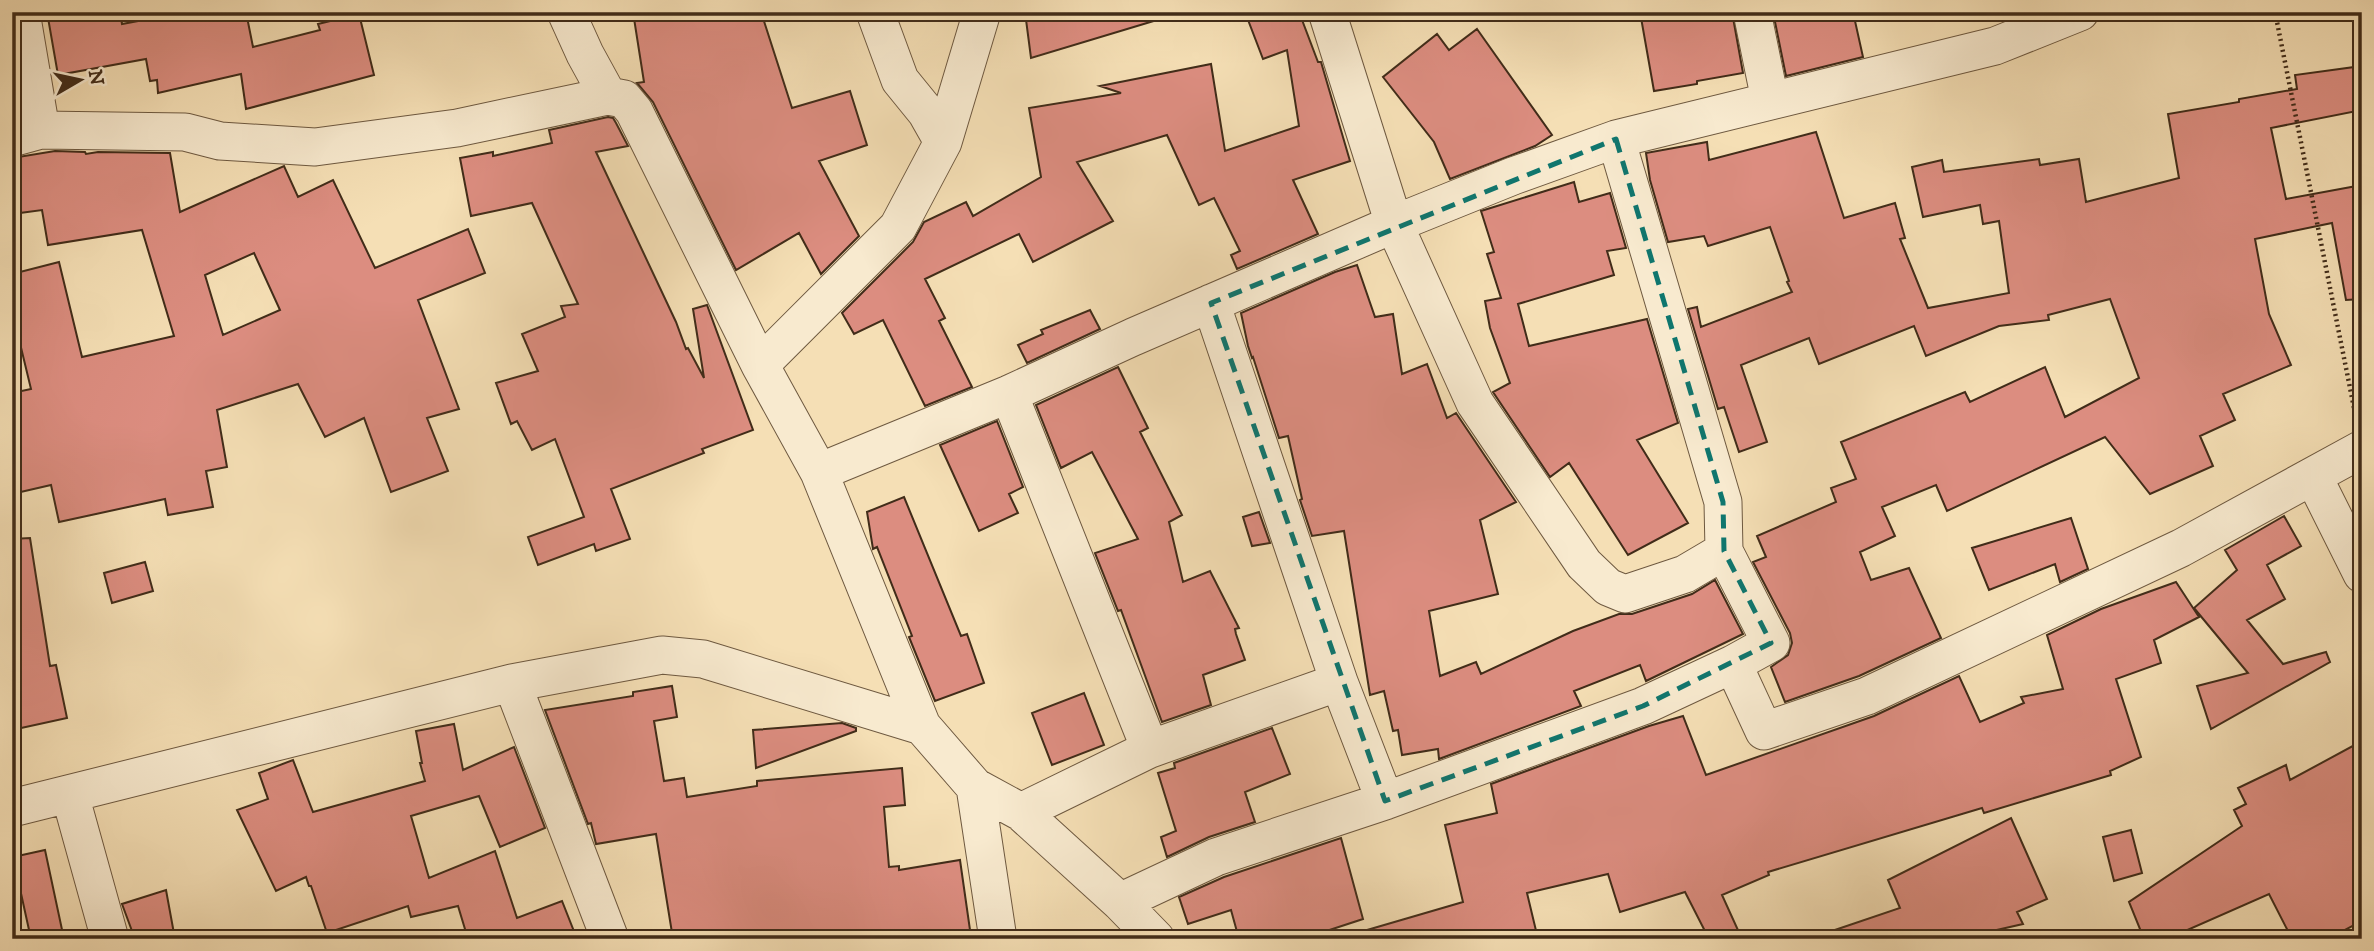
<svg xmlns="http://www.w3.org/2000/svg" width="2374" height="951" viewBox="0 0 2374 951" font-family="'IM FELL DW Pica',serif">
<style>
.building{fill:#dc8d80;stroke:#412c19;stroke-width:2;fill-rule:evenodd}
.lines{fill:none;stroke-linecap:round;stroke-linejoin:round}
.minor-casing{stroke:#6e5940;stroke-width:39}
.path{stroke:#412c19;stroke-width:4.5;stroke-dasharray:2 3.5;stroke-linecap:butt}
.minor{stroke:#f8eacf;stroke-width:37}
.marked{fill:none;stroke:#0f766e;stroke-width:5;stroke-dasharray:14 9;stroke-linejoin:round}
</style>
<rect width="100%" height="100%" fill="#f5dfb5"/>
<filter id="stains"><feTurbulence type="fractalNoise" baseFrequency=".00286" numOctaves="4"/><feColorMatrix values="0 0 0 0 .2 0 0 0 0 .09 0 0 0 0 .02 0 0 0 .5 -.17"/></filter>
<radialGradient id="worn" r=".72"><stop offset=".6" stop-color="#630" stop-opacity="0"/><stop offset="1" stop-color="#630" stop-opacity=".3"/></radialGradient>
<!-- building -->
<path class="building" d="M 47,12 L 85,12 L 86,19 L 120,12 L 122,24 L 186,12 L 246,12 L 253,47 L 320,30 L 318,24 L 359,14 L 374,75 L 246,109 L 241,74 L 158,93 L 157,80 L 150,81 L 146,59 L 58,75 Z
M 633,12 L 761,12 L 792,108 L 850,91 L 867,145 L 819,161 L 859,236 L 821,274 L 799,233 L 736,270 L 653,102 L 637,83 L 644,82 Z
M 1025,12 L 1156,12 L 1157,20 L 1031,58 Z
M 1245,12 L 1299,12 L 1318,62 L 1321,62 L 1350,161 L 1293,180 L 1318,234 L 1237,269 L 1231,255 L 1240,251 L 1214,198 L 1199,205 L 1167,135 L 1077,162 L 1113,221 L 1033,262 L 1019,234 L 925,279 L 945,318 L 939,321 L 972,387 L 925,406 L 883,320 L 854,334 L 842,313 L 913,242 L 924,222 L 966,202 L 973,216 L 1041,177 L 1029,108 L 1121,93 L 1100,86 L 1211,64 L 1225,151 L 1299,126 L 1287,50 L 1263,59 Z
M 1640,12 L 1732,12 L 1743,73 L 1697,81 L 1697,84 L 1654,91 Z
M 1773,12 L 1853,12 L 1863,57 L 1786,76 Z
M 1477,29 L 1552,135 L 1535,146 L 1450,179 L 1434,142 L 1383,77 L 1437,34 L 1449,50 Z
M 2362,66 L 2362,110 L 2271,128 L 2286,199 L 2362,185 L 2362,299 L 2346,300 L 2332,223 L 2255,239 L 2269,314 L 2291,365 L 2223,394 L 2235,420 L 2200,436 L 2213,466 L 2150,494 L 2105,437 L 1947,511 L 1936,485 L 1882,507 L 1895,536 L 1860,552 L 1871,580 L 1909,568 L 1941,638 L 1859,676 L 1785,702 L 1771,667 L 1788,655 L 1792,643 L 1790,633 L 1753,562 L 1766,557 L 1757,536 L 1836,502 L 1831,488 L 1856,479 L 1841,442 L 1965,392 L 1970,402 L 2045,367 L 2065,417 L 2139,378 L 2110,299 L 2048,315 L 2049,320 L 1999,326 L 1926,356 L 1914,326 L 1819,364 L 1809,338 L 1741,365 L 1767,442 L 1739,452 L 1724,407 L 1718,409 L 1688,309 L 1697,307 L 1701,327 L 1792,292 L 1787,282 L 1789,281 L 1770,227 L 1708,246 L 1704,236 L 1668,242 L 1650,180 L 1646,153 L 1707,142 L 1709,160 L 1816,132 L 1844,218 L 1895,203 L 1905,238 L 1900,239 L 1928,308 L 2009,293 L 1999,221 L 1983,224 L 1980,205 L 1923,217 L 1912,167 L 1942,160 L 1944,172 L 2039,159 L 2040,165 L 2079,159 L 2086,202 L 2179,178 L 2168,114 L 2239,102 L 2239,99 L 2297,89 L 2295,75 Z
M 608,117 L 613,118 L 616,123 L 628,146 L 596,152 L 676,322 L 686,349 L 688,348 L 704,378 L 693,309 L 707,305 L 753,430 L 702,449 L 704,453 L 611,489 L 630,539 L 596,551 L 594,544 L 538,565 L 528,537 L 584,517 L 555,439 L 532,450 L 517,421 L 511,424 L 496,383 L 538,371 L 522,334 L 565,317 L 561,306 L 578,304 L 532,203 L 471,216 L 460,158 L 493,152 L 493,156 L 552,143 L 549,130 Z
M 55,151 L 85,152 L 86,154 L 98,152 L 170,153 L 180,212 L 284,166 L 298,197 L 333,180 L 375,268 L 468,229 L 485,273 L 418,300 L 459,409 L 427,418 L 448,471 L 391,492 L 364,418 L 325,437 L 298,384 L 217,410 L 227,467 L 206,471 L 213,507 L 168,515 L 165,499 L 59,522 L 51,485 L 12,494 L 12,393 L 31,389 L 17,331 L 12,332 L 12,274 L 59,262 L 82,357 L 174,336 L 142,230 L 48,245 L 42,210 L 12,214 L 12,158 ZM 254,253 L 280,310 L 223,335 L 205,275 Z
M 1574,182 L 1579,202 L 1610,193 L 1626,248 L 1607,251 L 1614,275 L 1518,304 L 1529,346 L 1647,319 L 1678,423 L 1637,440 L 1688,523 L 1628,555 L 1569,463 L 1550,477 L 1493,392 L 1510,383 L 1490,328 L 1485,301 L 1501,298 L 1487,254 L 1494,252 L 1481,211 Z
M 1357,265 L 1375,317 L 1393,314 L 1402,374 L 1427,364 L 1447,418 L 1456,413 L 1516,502 L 1480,520 L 1498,594 L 1429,611 L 1440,676 L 1476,662 L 1481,674 L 1573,631 L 1619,614 L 1632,614 L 1692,594 L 1715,580 L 1743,634 L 1646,681 L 1640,665 L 1574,691 L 1581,706 L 1439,759 L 1438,749 L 1402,755 L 1398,730 L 1393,731 L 1384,691 L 1370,695 L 1344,531 L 1312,536 L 1300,500 L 1302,499 L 1288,436 L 1279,438 L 1253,357 L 1252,358 L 1248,346 L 1241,313 L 1335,272 Z
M 1090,310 L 1100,329 L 1027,363 L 1018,345 L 1043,334 L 1041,330 Z
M 1118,367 L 1148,428 L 1140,432 L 1182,515 L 1169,522 L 1183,582 L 1210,571 L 1239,628 L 1235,629 L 1236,634 L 1245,660 L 1203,675 L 1211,705 L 1162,722 L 1121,610 L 1118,611 L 1095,553 L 1138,539 L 1092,452 L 1061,468 L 1036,405 Z
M 997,421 L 1023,487 L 1009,494 L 1018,513 L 979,531 L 940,445 Z
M 904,497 L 961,636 L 967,634 L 984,683 L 935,701 L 909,637 L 912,636 L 877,547 L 873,549 L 867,512 Z
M 1259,512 L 1270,543 L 1252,546 L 1243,517 Z
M 2284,516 L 2301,546 L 2267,565 L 2285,599 L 2247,620 L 2283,664 L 2326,652 L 2330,662 L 2211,729 L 2197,686 L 2248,673 L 2194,608 L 2237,570 L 2225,550 Z
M 2071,518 L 2088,569 L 2060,582 L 2055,564 L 1989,590 L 1972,548 Z
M 30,538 L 50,666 L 56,665 L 67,718 L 12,730 L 12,539 Z
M 145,562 L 153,591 L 112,603 L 104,573 Z
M 2176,582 L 2199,617 L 2154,640 L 2161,663 L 2116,679 L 2141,757 L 2110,771 L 2111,775 L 1984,813 L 1982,808 L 1768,872 L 1769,875 L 1722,895 L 1742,939 L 1709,939 L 1685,892 L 1620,912 L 1608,874 L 1527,893 L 1538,939 L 1368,939 L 1367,930 L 1463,902 L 1445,825 L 1497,813 L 1491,784 L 1649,726 L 1683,716 L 1706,775 L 1874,716 L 1959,676 L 1980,722 L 2024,703 L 2021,697 L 2063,689 L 2047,635 L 2101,609 Z
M 672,686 L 677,717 L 654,721 L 664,781 L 684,778 L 687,797 L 757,786 L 757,781 L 902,768 L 905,805 L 884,807 L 889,867 L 899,866 L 899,870 L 960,860 L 970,930 L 907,939 L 673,939 L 656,834 L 596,844 L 591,823 L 588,824 L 545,710 L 633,696 L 633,692 Z
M 1084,693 L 1104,745 L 1052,765 L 1032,713 Z
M 842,723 L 856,728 L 856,731 L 756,768 L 753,730 Z
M 454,724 L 463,770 L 514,747 L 545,828 L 500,847 L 479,796 L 411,816 L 429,878 L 495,851 L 517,918 L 562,901 L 577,939 L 468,939 L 458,906 L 411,917 L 408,906 L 327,933 L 311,886 L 309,886 L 306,877 L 276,891 L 237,810 L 268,799 L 259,773 L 293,760 L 313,812 L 425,781 L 420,763 L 422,763 L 416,731 Z
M 1272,728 L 1290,774 L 1245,792 L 1255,822 L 1209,837 L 1167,857 L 1161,837 L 1176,831 L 1158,773 L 1175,768 L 1174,763 Z
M 2362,741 L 2362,921 L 2328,939 L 2292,939 L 2269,894 L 2167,939 L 2144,939 L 2129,902 L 2242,826 L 2234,810 L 2246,804 L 2238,788 L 2286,765 L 2290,780 Z
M 2011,818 L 2047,899 L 2017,912 L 2023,924 L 1957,939 L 1827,939 L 1826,933 L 1900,908 L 1888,880 Z
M 2131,830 L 2142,873 L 2114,881 L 2103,837 Z
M 1341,838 L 1363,919 L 1302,939 L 1239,939 L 1231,910 L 1188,924 L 1179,897 L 1224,877 Z
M 45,850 L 64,939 L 31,939 L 13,857 Z
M 166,890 L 175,939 L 135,939 L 122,904 Z"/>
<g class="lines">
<defs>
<path id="minor" d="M 21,12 L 41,130
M 566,12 L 585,54 L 608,96
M 875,12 L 900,80 L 926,112 L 943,142
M 1327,12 L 1394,224 L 1475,403 L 1584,564 L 1608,587 L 1625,594 L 1685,574 L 1724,551
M 1752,12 L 1770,100
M 12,138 L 41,130 L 185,132 L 220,141 L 315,147 L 457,128 L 608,96 L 624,99 L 634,111 L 760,365
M 1616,139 L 1723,502 L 1724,551 L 1771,643 L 1733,664
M 1211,303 L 1339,682 L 1385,801
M 1009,394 L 1150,749
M 819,472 L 1009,394 L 1133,337 L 1394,224 L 1513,176 L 1616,139 L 1995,46 L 2080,12
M 2313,476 L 2362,574
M 512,683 L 610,939
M 922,726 L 819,472 L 760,365 L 898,227 L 943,142 L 982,12
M 975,787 L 998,939
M 70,795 L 110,939
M 12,808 L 512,683 L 662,655 L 703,659 L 922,726 L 975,787 L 1021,812 L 1120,902 L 1156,939
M 1021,812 L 1150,749 L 1339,682
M 1120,902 L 1216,857 L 1385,801 L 1643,706 L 1733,664 L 1764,731 L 1867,696 L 2181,548 L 2362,449"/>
</defs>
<!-- minor casing -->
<use href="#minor" class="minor-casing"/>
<!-- path -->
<path class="path" d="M 2275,12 L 2355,413"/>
<!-- minor -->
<use href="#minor" class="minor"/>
</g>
<!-- marked area -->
<path class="marked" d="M 1616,139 L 1723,502 L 1724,551 L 1771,643 L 1643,706 L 1385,801 L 1211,303 Z"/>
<!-- margin -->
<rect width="2374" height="951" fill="none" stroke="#f5dfb5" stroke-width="42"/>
<rect x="14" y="14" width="2346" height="923" fill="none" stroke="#412c19" stroke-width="3.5"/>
<rect x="21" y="21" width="2332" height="909" fill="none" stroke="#412c19" stroke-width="2"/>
<!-- north arrow -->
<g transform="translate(80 80) rotate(81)" stroke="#f8eacf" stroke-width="5" paint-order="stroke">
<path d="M0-5L12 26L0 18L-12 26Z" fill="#412c19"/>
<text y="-10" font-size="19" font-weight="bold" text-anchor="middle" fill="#412c19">N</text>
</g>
<rect width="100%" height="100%" filter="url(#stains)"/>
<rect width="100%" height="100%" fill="url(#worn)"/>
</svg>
